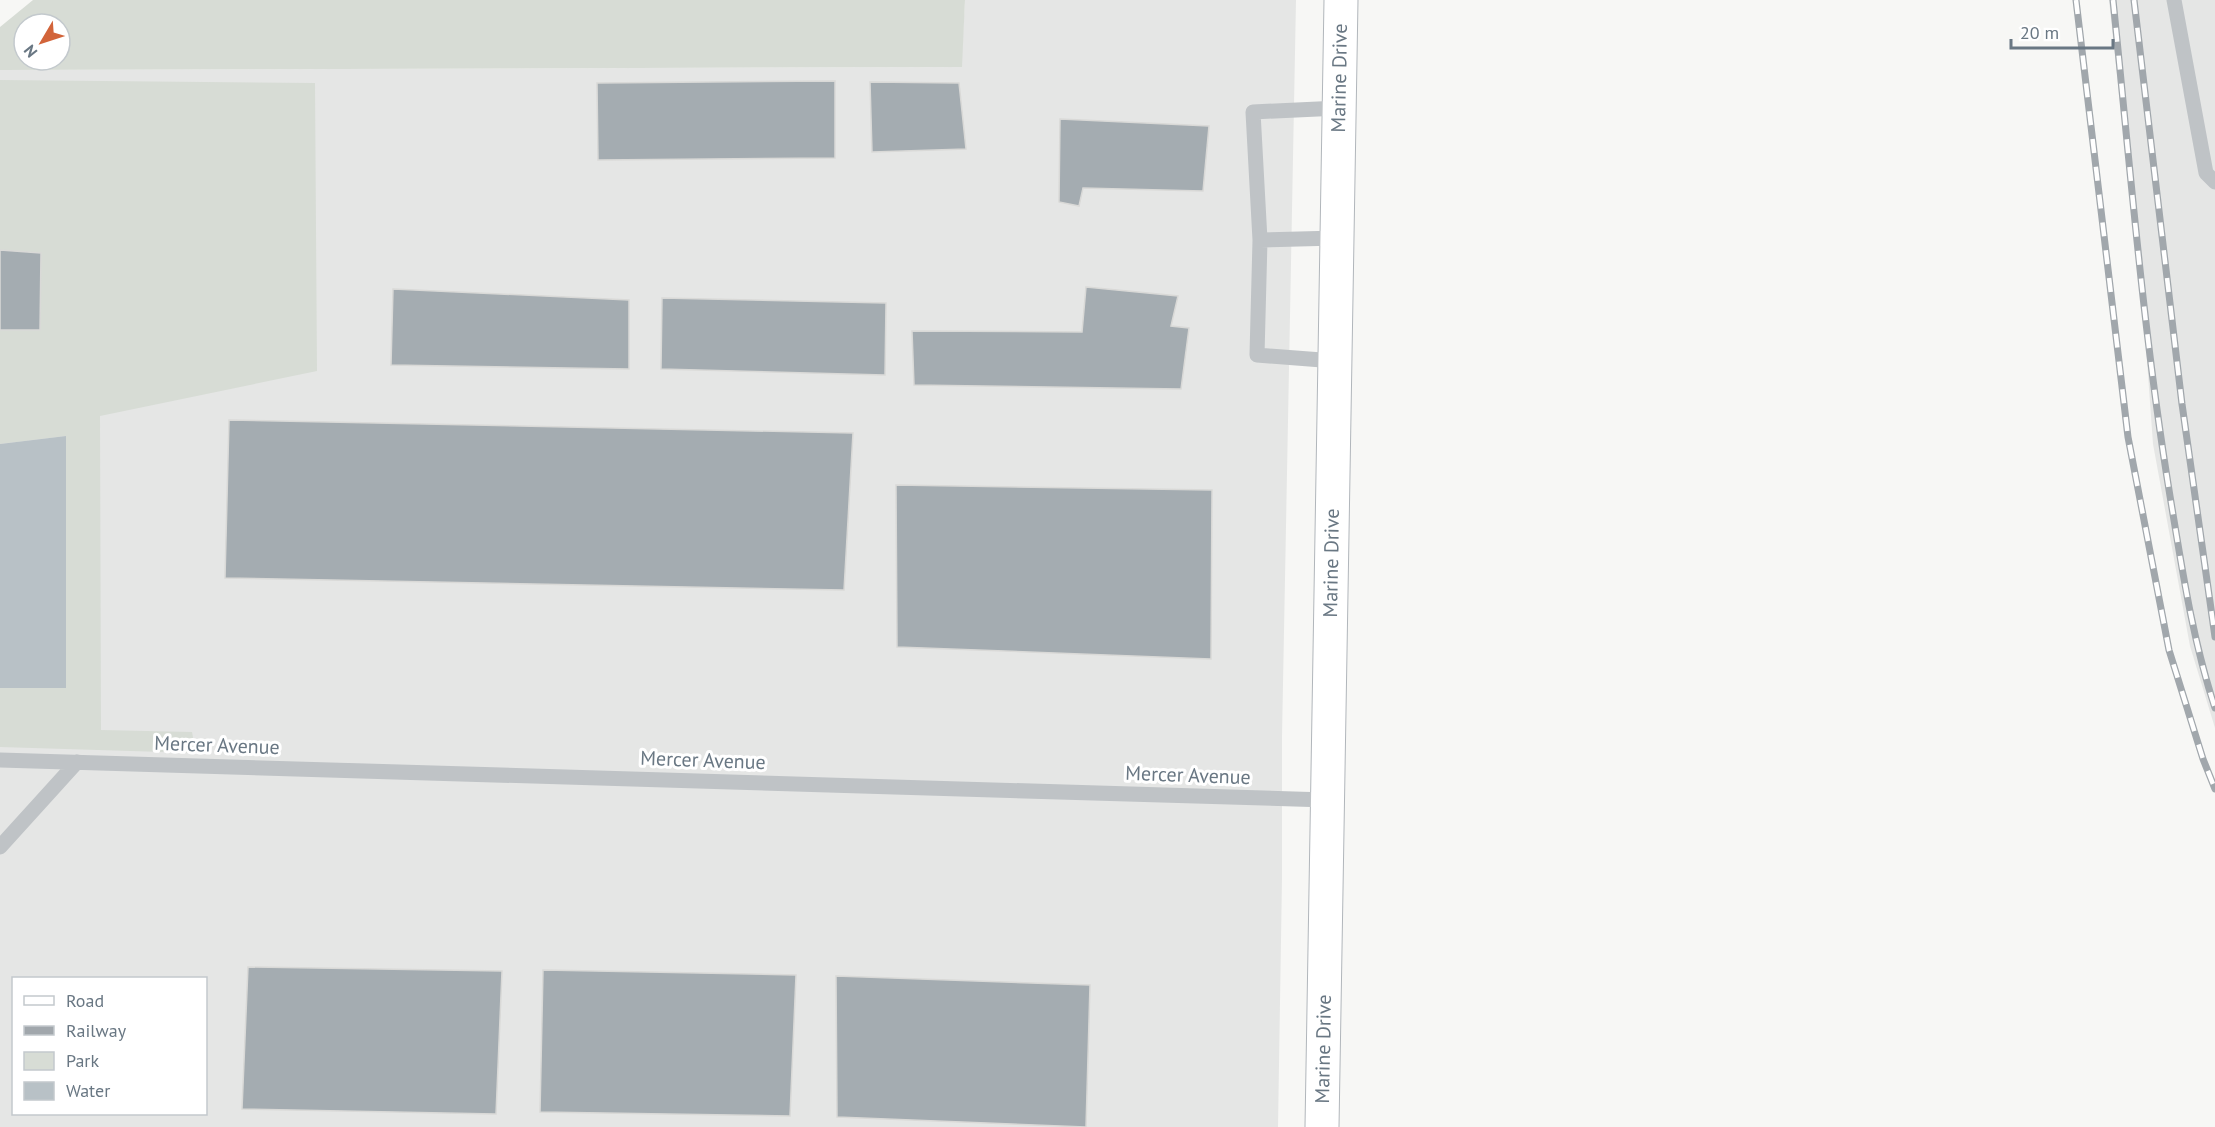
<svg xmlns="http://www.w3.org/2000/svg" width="2215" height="1127" viewBox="0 0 2215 1127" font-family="'PT Sans',sans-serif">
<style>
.built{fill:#e5e6e5;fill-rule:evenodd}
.green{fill:#d7dcd5;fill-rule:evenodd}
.water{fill:#b8c1c6}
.building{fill:#a4acb1;stroke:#d9d9d7;stroke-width:1.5}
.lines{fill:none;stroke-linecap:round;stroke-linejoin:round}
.secondary-casing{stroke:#b1b6bb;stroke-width:35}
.service{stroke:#bfc3c6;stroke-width:15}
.secondary{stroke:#fff;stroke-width:33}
.rail-casing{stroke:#a1a7ac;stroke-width:7}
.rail{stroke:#fff;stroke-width:4.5;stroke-dasharray:14;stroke-linecap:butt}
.labels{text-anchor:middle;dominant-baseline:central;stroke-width:6;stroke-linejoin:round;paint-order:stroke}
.street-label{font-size:20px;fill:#697783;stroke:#fff}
</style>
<rect width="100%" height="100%" fill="#f7f7f5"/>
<!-- built -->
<path class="built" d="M 965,0 L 1296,0 L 1282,737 L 1282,878 L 1278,1127 L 0,1127 L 0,70 L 961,67 ZM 14,978 L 206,978 L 206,1114 L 14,1114 Z
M 2109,0 L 2215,0 L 2215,728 L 2190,646 L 2153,444 L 2146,347 Z"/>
<!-- green -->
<path class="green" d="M 33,0 L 965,0 L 962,67 L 0,70 L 0,27 ZM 24,24 L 60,24 L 60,60 L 24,60 Z
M 0,80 L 315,83 L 317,371 L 100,416 L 101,730 L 192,732 L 196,753 L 0,747 L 0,688 L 65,688 L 66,436 L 0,444 Z"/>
<!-- water -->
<path class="water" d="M 66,436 L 66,688 L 0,688 L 0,444 Z"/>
<!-- building -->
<path class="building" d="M 835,81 L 835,158 L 598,160 L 597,83 Z
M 870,82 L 959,83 L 966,149 L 872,152 Z
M 1060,119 L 1209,126 L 1203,191 L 1083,188 L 1079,206 L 1059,202 Z
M 0,250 L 41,253 L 40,330 L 0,330 Z
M 1086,287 L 1178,296 L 1171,326 L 1189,328 L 1181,389 L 914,385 L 912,331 L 1082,332 Z
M 393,289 L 629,300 L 629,369 L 391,365 Z
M 662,298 L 886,303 L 885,375 L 661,369 Z
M 229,420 L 853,433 L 844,590 L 225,578 Z
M 896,485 L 1212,490 L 1211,659 L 897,647 Z
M 248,967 L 502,971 L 496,1114 L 242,1109 Z
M 543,970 L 796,975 L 790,1116 L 540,1112 Z
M 836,976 L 1090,985 L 1086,1127 L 837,1117 Z"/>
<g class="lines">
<defs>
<path id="secondary" d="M 1322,1127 L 1341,0"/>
</defs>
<!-- secondary casing -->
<use href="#secondary" class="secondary-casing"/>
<!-- service -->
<path class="service" d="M 2174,0 L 2206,173 L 2215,182
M 1260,240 L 1253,112 L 1339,108
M 1335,361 L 1257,355 L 1260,240 L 1337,238
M 0,760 L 1327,800
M 0,847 L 77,762"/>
<!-- secondary -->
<use href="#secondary" class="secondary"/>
<defs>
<path id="rail" d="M 2076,0 L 2128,437 L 2169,650 L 2203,759 L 2215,789
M 2113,0 C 2130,165 2143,332 2170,496 C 2182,568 2192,638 2215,708
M 2134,0 L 2182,404 L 2215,637"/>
</defs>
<!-- rail casing -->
<use href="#rail" class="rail-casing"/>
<!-- rail -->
<use href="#rail" class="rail"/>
</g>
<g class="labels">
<!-- street labels -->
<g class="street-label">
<text transform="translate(1339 78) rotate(-89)">Marine Drive</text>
<text transform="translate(1331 563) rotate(-89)">Marine Drive</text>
<text transform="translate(217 745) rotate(2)">Mercer Avenue</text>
<text transform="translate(703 760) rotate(2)">Mercer Avenue</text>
<text transform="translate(1188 775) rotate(2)">Mercer Avenue</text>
<text transform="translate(1323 1049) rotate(-89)">Marine Drive</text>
</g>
</g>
<!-- legend -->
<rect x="12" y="977" width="195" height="138" fill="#ffffff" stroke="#c3c9cd" stroke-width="1.5"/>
<rect x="24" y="996" width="30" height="9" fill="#ffffff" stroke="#c3c9cd" stroke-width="1.5"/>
<text x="66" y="1007" font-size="18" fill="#697783">Road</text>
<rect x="24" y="1026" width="30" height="9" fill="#a1a7ac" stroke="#c3c9cd" stroke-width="1.5"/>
<text x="66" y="1037" font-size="18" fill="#697783">Railway</text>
<rect x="24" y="1052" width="30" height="18" fill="#d7dcd5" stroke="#c3c9cd" stroke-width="1.5"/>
<text x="66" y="1067" font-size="18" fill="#697783">Park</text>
<rect x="24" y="1082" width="30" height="18" fill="#b8c1c6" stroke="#c3c9cd" stroke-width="1.5"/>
<text x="66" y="1097" font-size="18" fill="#697783">Water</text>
<!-- north arrow -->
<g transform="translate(42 42) rotate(231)"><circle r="28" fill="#ffffff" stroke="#c3c9cd" stroke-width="1.5"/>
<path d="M0-4.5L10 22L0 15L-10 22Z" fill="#d2643a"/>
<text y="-9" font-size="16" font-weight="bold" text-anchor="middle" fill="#697783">N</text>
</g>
<!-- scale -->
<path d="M2011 39v9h102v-9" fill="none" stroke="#697783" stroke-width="3"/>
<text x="2020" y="39" font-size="18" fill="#697783" stroke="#ffffff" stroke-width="4.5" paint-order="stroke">20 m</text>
</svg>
